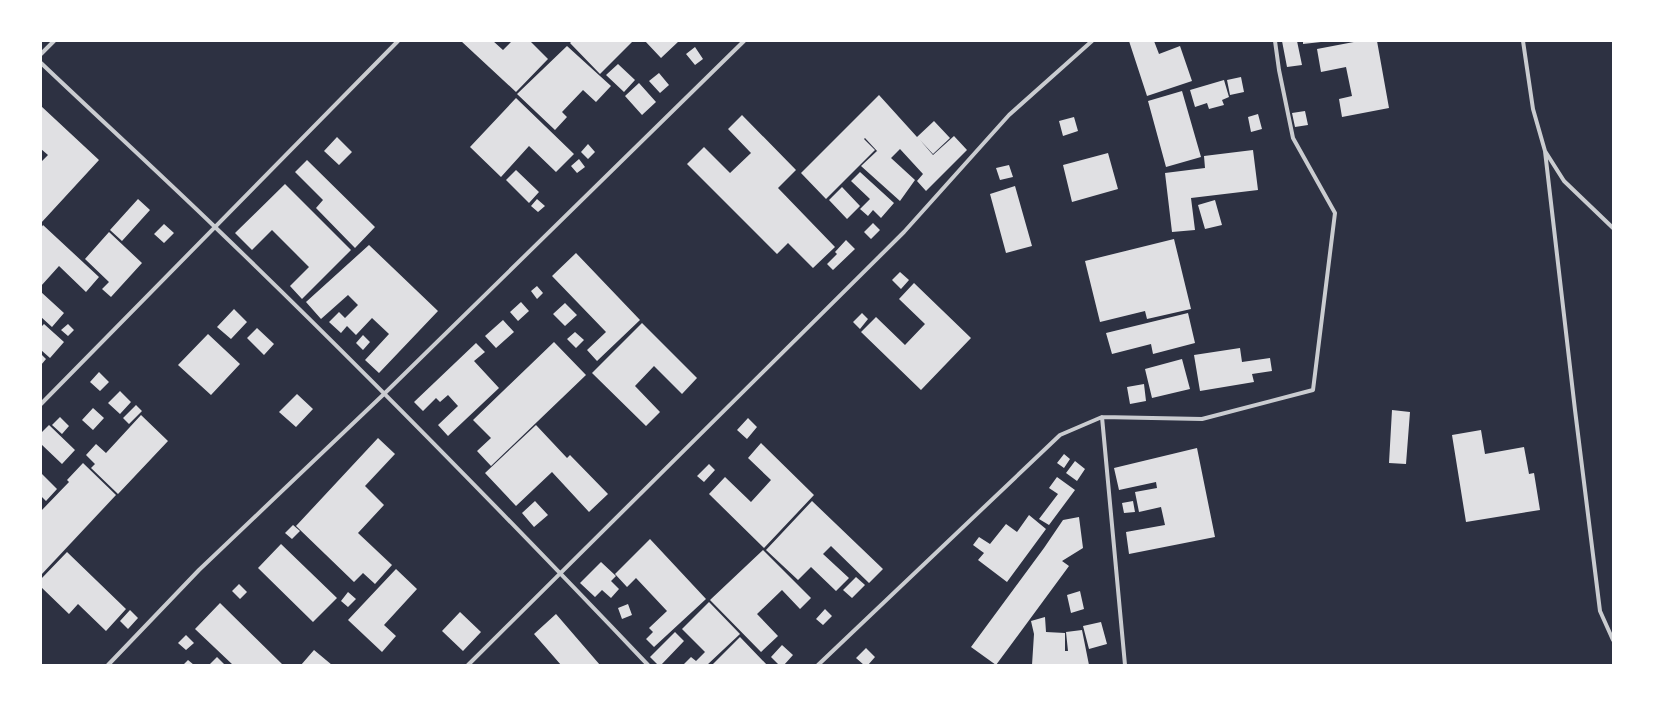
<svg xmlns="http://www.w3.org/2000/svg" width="1654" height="706" viewBox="0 0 1654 706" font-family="'Golos Text',sans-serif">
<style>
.building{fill:#e0e0e3}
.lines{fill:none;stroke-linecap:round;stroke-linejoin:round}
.minor{stroke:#caccd0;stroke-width:4}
</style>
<rect width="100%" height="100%" fill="#2d3142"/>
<!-- building -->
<path class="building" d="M 461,41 L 493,41 L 503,50 L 512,41 L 530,41 L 548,59 L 516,92 Z
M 572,41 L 633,41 L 600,74 L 570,43 Z
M 645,41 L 679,41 L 661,58 Z
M 1129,41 L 1154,41 L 1159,54 L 1180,46 L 1192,81 L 1147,96 Z
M 1282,41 L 1297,41 L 1302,65 L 1287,67 Z
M 1303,41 L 1321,41 L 1321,42 L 1303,44 Z
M 1359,41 L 1377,41 L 1389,108 L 1342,117 L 1339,99 L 1352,96 L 1346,67 L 1321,72 L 1317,49 Z
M 567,46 L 611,86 L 596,102 L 583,90 L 562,112 L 567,117 L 555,130 L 517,94 Z
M 695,47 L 703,59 L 695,65 L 686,54 Z
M 618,64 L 635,80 L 624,92 L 606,75 Z
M 659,73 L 669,85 L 660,93 L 649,81 Z
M 1241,77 L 1244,92 L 1230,95 L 1227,80 Z
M 1224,80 L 1229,97 L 1222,100 L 1224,105 L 1209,109 L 1207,103 L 1195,107 L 1190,90 Z
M 639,83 L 656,102 L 642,115 L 625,96 Z
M 1182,91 L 1201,157 L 1166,167 L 1148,101 Z
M 879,95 L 917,137 L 934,121 L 950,138 L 933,154 L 920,140 L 933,155 L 954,136 L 967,150 L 926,191 L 917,181 L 923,174 L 900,149 L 891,158 L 915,180 L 900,201 L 861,166 L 877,151 L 878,152 L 865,138 L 864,139 L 875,150 L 826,199 L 801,173 Z
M 516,98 L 574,154 L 556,172 L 529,146 L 501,177 L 470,147 Z
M 41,106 L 99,160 L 41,223 L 41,162 L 48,155 L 41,149 Z
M 1305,111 L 1308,125 L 1295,127 L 1292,113 Z
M 1258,114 L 1262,129 L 1251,132 L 1248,117 Z
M 742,115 L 796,170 L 778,188 L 835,247 L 813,268 L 788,243 L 777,254 L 687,164 L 704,147 L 730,173 L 751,153 L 728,129 Z
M 1074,117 L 1078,131 L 1063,136 L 1059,121 Z
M 337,137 L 352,152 L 339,165 L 324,151 Z
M 588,144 L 595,152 L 588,159 L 581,152 Z
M 1253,150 L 1258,190 L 1191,198 L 1195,230 L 1172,232 L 1165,173 L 1205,168 L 1204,156 Z
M 1108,153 L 1118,189 L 1072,202 L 1063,165 Z
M 579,159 L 585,167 L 577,173 L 571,166 Z
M 307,160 L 375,227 L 355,248 L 316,208 L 323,200 L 295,172 Z
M 1009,165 L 1013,177 L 1000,180 L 996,168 Z
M 516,170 L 539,192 L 529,203 L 506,180 Z
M 860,172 L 894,203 L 881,218 L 873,210 L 868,216 L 860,209 L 870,199 L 851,181 Z
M 285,184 L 351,250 L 302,299 L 290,286 L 309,267 L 272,230 L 252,250 L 235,233 Z
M 1015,186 L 1032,246 L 1006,253 L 990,194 Z
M 842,187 L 860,206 L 847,219 L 829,200 Z
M 138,199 L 150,210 L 122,241 L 110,230 Z
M 537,199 L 545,206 L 538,212 L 531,206 Z
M 1215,200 L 1222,225 L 1205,229 L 1198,205 Z
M 873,223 L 880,230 L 871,239 L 864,232 Z
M 164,224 L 174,233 L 164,243 L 154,234 Z
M 43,225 L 99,277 L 86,292 L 59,266 L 41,286 L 41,228 Z
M 109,232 L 142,263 L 111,297 L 102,289 L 109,282 L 85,259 Z
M 1174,239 L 1191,309 L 1147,319 L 1145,311 L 1100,322 L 1085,261 Z
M 846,240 L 855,249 L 833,270 L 827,264 L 837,254 L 835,252 Z
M 369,245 L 438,311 L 379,373 L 365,360 L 389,334 L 372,318 L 356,335 L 347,326 L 341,333 L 329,322 L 339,312 L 345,318 L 358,305 L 348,295 L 321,319 L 306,302 Z
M 576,253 L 640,320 L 597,361 L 587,350 L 606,332 L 552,276 Z
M 900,272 L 909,280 L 901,289 L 892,280 Z
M 914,283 L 971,338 L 921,390 L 861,332 L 876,317 L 905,345 L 925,324 L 899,299 Z
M 537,286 L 543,293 L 537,299 L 531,291 Z
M 41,292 L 64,313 L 52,327 L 41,317 Z
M 521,302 L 529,311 L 518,321 L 510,312 Z
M 565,303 L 577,315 L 565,326 L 553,314 Z
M 234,309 L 247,322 L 231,339 L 217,327 Z
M 862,313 L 868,319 L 860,329 L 853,322 Z
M 1188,313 L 1195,343 L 1153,354 L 1151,344 L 1112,354 L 1106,333 Z
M 503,320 L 514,332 L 496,348 L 485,336 Z
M 642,323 L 697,378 L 682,394 L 654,366 L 635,386 L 660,412 L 646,426 L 592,373 Z
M 44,324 L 64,342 L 50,358 L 41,350 L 41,327 Z
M 68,324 L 74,330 L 68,336 L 61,330 Z
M 257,328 L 274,344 L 264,355 L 247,338 Z
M 575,332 L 584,340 L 576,348 L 567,339 Z
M 208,334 L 240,364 L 211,395 L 178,365 Z
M 363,335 L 370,342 L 363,350 L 356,343 Z
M 554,342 L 586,375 L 491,466 L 477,451 L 491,438 L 473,420 Z
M 476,343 L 485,352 L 474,361 L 499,388 L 448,436 L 438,425 L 458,406 L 448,395 L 440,402 L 436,398 L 423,411 L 414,402 Z
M 1240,348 L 1242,362 L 1270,358 L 1272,371 L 1252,374 L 1254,382 L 1200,391 L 1194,355 Z
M 41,354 L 46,359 L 41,365 Z
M 1182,359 L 1190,389 L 1152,398 L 1145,369 Z
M 99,372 L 109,382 L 100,391 L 90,382 Z
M 1144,384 L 1146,401 L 1130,404 L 1127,387 Z
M 120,391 L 131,402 L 120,414 L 108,403 Z
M 297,394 L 313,409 L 296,427 L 279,412 Z
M 136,405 L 142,411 L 129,424 L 123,418 Z
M 93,408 L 104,418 L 93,430 L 82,420 Z
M 1392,410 L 1410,412 L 1406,464 L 1389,463 Z
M 141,415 L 168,441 L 118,494 L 91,468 L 95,464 L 86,455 L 96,444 L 106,453 Z
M 60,417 L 69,426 L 62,434 L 52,425 Z
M 748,418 L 757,427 L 747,439 L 737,430 Z
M 49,425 L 75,450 L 62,464 L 41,444 L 41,433 Z
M 536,425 L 567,458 L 570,455 L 608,494 L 589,512 L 552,472 L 516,506 L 485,473 Z
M 1481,430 L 1485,454 L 1524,447 L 1529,474 L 1534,473 L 1540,510 L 1466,522 L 1452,435 Z
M 378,438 L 395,454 L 365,486 L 384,505 L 358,533 L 392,565 L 375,584 L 363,573 L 354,582 L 296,526 Z
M 761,443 L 814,495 L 764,548 L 709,494 L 725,477 L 751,502 L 771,480 L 748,458 Z
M 1197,448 L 1215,537 L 1129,554 L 1126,532 L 1165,525 L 1161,507 L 1139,512 L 1135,492 L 1157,488 L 1156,482 L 1119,490 L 1114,468 Z
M 1064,454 L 1070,459 L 1064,468 L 1057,463 Z
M 1075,461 L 1085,469 L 1077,481 L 1066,473 Z
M 83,463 L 116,495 L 41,575 L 41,511 L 69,482 L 67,480 Z
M 709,464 L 715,470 L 704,482 L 697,476 Z
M 41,473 L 57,489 L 46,501 L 41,496 Z
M 1057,477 L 1075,490 L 1049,525 L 1039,519 L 1058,494 L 1049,488 Z
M 535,501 L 548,515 L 534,527 L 522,513 Z
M 812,501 L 883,569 L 869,583 L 831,546 L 823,554 L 849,578 L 836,591 L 811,567 L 798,580 L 766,550 Z
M 1133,501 L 1135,512 L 1124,513 L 1122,503 Z
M 1029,515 L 1046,529 L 1007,582 L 978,560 L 984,553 L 973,545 L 979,537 L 990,544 L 1006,524 L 1017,532 Z
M 1079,517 L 1083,548 L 1062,561 L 1069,566 L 996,665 L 971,647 L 1044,548 L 1063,520 Z
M 293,525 L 300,531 L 292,539 L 285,533 Z
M 650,539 L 706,599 L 654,647 L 646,639 L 653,632 L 649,628 L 667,611 L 636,578 L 627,587 L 615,574 Z
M 281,544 L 337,598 L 313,622 L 258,568 Z
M 763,550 L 811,598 L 800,609 L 782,590 L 757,614 L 778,636 L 761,652 L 710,600 Z
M 67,552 L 126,609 L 106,631 L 78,604 L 69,614 L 41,587 L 41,579 Z
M 601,562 L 616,576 L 611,581 L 619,589 L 611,598 L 602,590 L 595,597 L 580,583 Z
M 396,569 L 417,589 L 384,625 L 396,636 L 382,652 L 348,620 Z
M 856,577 L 865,585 L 852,598 L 843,590 Z
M 239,584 L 247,592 L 240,599 L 232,591 Z
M 1080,591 L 1084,609 L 1071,613 L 1067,595 Z
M 348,592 L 356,599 L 348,607 L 341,601 Z
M 709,602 L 740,634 L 707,665 L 683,665 L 691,657 L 696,661 L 705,652 L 682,629 Z
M 220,603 L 282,664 L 281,665 L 233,665 L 195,629 Z
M 628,604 L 632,615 L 622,619 L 618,608 Z
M 825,609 L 832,616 L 823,625 L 816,619 Z
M 130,610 L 138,618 L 128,629 L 120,621 Z
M 460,612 L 481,632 L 463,651 L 442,631 Z
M 556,614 L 600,665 L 561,665 L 534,634 Z
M 1045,617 L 1046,632 L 1065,633 L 1065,651 L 1068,651 L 1066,632 L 1082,630 L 1089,665 L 1032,665 L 1034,634 L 1031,621 Z
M 1101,622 L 1107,644 L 1089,649 L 1083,626 Z
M 675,632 L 684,641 L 661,665 L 658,665 L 650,657 Z
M 186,635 L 194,643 L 186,650 L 178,643 Z
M 740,637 L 767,665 L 712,665 Z
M 782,645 L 793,655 L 784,665 L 779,665 L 771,657 Z
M 866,648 L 875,657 L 868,665 L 864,665 L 856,658 Z
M 314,650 L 332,665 L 301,665 Z
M 217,657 L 225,665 L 209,665 Z
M 188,660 L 194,665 L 183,665 Z"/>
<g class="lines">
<!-- minor -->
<path class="minor" d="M 1523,41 L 1533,109 L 1545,151 L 1564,181 L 1613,228
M 41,54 L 54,41
M 41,63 C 99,118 158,172 216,228 C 364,370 507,517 648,665
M 1545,151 L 1575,410 L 1600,611 L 1613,640
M 41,404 L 398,41
M 1102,417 L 1125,665
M 108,665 L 199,570 L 385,393 L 744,41
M 468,665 L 904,232 L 1009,115 L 1092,41
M 818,665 L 1060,435 L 1102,417 L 1202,419 L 1313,390 L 1335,213 L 1293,138 L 1279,70 L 1275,41"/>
</g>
<!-- border -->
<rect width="1654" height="706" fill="none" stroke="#ffffff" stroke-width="84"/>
</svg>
